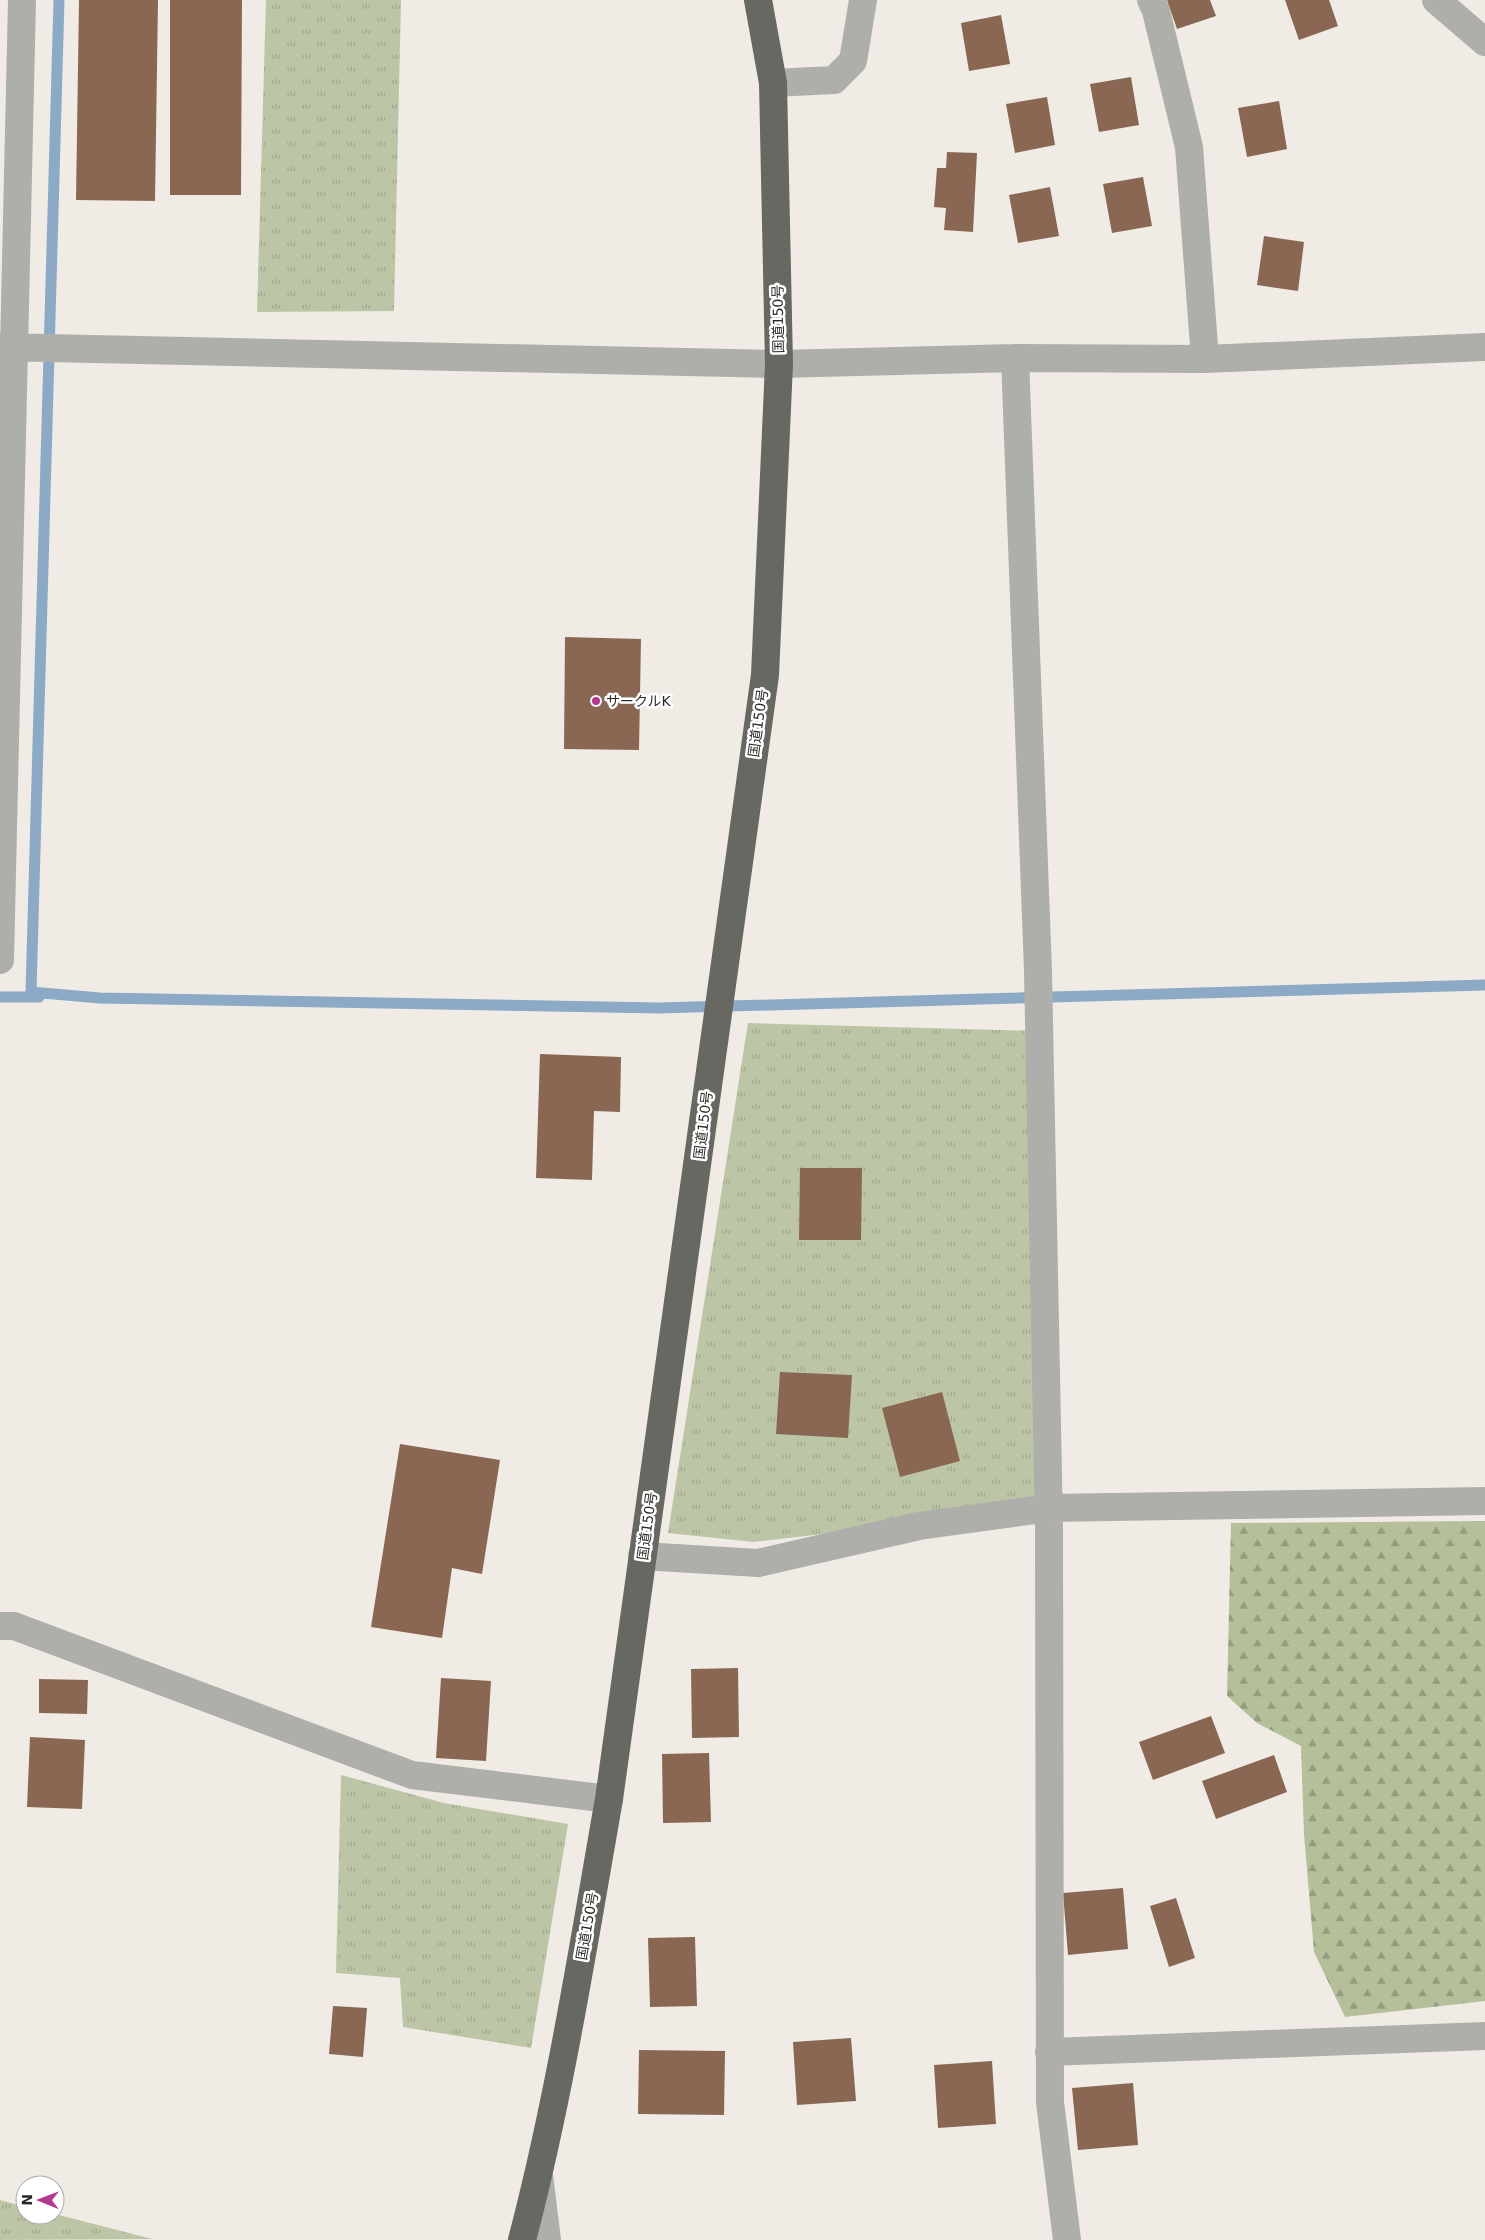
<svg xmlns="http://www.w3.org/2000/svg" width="1485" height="2240" viewBox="0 0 1485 2240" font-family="'DejaVu Sans','Noto Sans JP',sans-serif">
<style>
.grass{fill:url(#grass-tufts)}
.forest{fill:url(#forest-firs)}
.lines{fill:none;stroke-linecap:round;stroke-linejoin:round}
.stream{stroke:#8caac6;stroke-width:11}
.building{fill:#896753}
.minor{stroke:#aeaeab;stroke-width:28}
.highway{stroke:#686862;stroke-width:28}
.poi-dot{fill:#b33a8f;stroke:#fff;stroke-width:2}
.labels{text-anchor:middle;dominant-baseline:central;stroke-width:5;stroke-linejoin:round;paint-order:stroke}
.street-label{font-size:14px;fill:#2c2b28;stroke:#fff}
.poi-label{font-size:14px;fill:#2c2b28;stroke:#fff;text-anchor:start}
</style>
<defs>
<pattern id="grass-tufts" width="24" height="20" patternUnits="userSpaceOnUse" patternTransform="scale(1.25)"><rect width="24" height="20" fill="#bcc5a5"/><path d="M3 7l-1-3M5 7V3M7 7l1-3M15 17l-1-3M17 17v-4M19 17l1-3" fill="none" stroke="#a2a98e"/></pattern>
<pattern id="forest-firs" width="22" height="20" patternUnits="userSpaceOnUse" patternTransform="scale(1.25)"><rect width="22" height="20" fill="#b5c09a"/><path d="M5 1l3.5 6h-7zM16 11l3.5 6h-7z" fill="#939c7e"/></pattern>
</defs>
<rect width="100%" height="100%" fill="#f0ece5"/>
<!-- grass -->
<path class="grass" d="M 266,0 L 401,0 L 394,311 L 257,312 Z
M 748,1023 L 1039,1031 L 1049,1508 L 753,1542 L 668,1533 Z
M 341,1775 L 444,1803 L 568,1824 L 531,2048 L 403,2027 L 400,1978 L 336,1973 Z
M 0,2200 L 25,2207 L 25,2215 L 55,2214 L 152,2239 L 0,2240 Z"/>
<!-- forest -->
<path class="forest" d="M 1485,1521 L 1485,2001 L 1345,2017 L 1314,1952 L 1304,1834 L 1301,1746 L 1257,1723 L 1227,1696 L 1231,1523 Z"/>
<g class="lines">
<!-- stream -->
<path class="stream" d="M 31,992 L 100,998 L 659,1008 L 1485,985
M 31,992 L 59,0
M 0,997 L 39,997"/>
</g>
<!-- building -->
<path class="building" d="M 79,0 L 158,0 L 155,201 L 76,200 Z
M 170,0 L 242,0 L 241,195 L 170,195 Z
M 1167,0 L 1210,0 L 1216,16 L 1177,29 Z
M 1285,0 L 1329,0 L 1338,26 L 1299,40 Z
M 1001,15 L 1010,64 L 969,71 L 961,23 Z
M 1131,77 L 1139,125 L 1099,132 L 1090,84 Z
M 1047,97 L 1055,145 L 1015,153 L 1006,104 Z
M 1279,101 L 1287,149 L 1247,157 L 1238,108 Z
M 947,152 L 977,153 L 973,232 L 944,230 L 946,208 L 934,207 L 937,168 L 946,168 Z
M 1143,177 L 1152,226 L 1112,233 L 1103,184 Z
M 1050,187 L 1059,236 L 1018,243 L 1009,195 Z
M 1264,236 L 1304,242 L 1298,291 L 1257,285 Z
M 565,637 L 641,639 L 639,750 L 564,749 Z
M 540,1054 L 621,1057 L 620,1112 L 594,1111 L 592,1180 L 536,1178 Z
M 800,1168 L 862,1168 L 861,1240 L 799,1240 Z
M 780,1372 L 852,1375 L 848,1438 L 776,1434 Z
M 942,1392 L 960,1461 L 900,1477 L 882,1408 Z
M 400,1444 L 500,1460 L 482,1574 L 452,1568 L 442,1638 L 371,1627 Z
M 738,1668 L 739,1737 L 692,1738 L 691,1669 Z
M 441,1678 L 491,1681 L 486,1761 L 436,1758 Z
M 39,1679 L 88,1680 L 87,1714 L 39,1713 Z
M 1211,1716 L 1225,1753 L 1153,1780 L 1139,1742 Z
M 30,1737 L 85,1740 L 82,1809 L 27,1807 Z
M 709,1753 L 711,1822 L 663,1823 L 662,1754 Z
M 1274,1755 L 1287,1792 L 1216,1819 L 1202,1781 Z
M 1123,1888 L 1128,1949 L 1068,1955 L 1063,1893 Z
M 1176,1898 L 1195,1958 L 1169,1967 L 1150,1906 Z
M 695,1937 L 697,2006 L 650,2007 L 648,1938 Z
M 333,2006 L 367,2008 L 363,2057 L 329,2054 Z
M 851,2038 L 856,2101 L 797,2105 L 793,2042 Z
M 639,2050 L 725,2051 L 724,2115 L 638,2114 Z
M 992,2061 L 996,2124 L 938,2128 L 934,2065 Z
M 1133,2083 L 1138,2145 L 1078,2150 L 1072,2088 Z"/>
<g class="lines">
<!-- minor -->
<path class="minor" d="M 1151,0 L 1156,11 L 1189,147 L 1205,359
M 1436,0 L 1485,42
M 773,83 L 834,80 L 853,61 L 863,0
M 0,347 L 779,364 L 1015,358 L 1205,359 L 1485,347
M 1015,358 L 1038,971 L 1049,1526 L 1050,2102 L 1067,2240
M 0,960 L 22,0
M 642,1556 L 758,1563 L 919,1526 L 1049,1508 L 1485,1501
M 0,1626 L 14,1626 L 412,1775 L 609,1799
M 1049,2052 L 1485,2036
M 539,2175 L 547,2240"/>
<!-- highway -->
<path class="highway" d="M 522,2240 C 560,2095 583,1947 609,1799 L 765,675 L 779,364 L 773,83 L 758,0"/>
</g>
<!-- markers -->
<circle class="poi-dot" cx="596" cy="701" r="5"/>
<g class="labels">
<!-- street labels -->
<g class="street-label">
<text transform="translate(778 319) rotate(-91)">国道150号</text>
<text transform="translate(758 723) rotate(-82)">国道150号</text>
<text transform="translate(703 1125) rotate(-83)">国道150号</text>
<text transform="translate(647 1526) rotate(-82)">国道150号</text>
<text transform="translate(587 1926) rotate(-80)">国道150号</text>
</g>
<!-- poi labels -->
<g class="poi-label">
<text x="606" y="701">サークルK</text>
</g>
</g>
<!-- north arrow -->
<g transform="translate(40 2200) rotate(271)"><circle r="24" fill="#ffffff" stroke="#abaaa9"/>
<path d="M0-4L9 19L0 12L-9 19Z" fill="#b33a8f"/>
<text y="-8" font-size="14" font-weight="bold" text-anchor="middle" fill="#2c2b28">N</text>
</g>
</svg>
